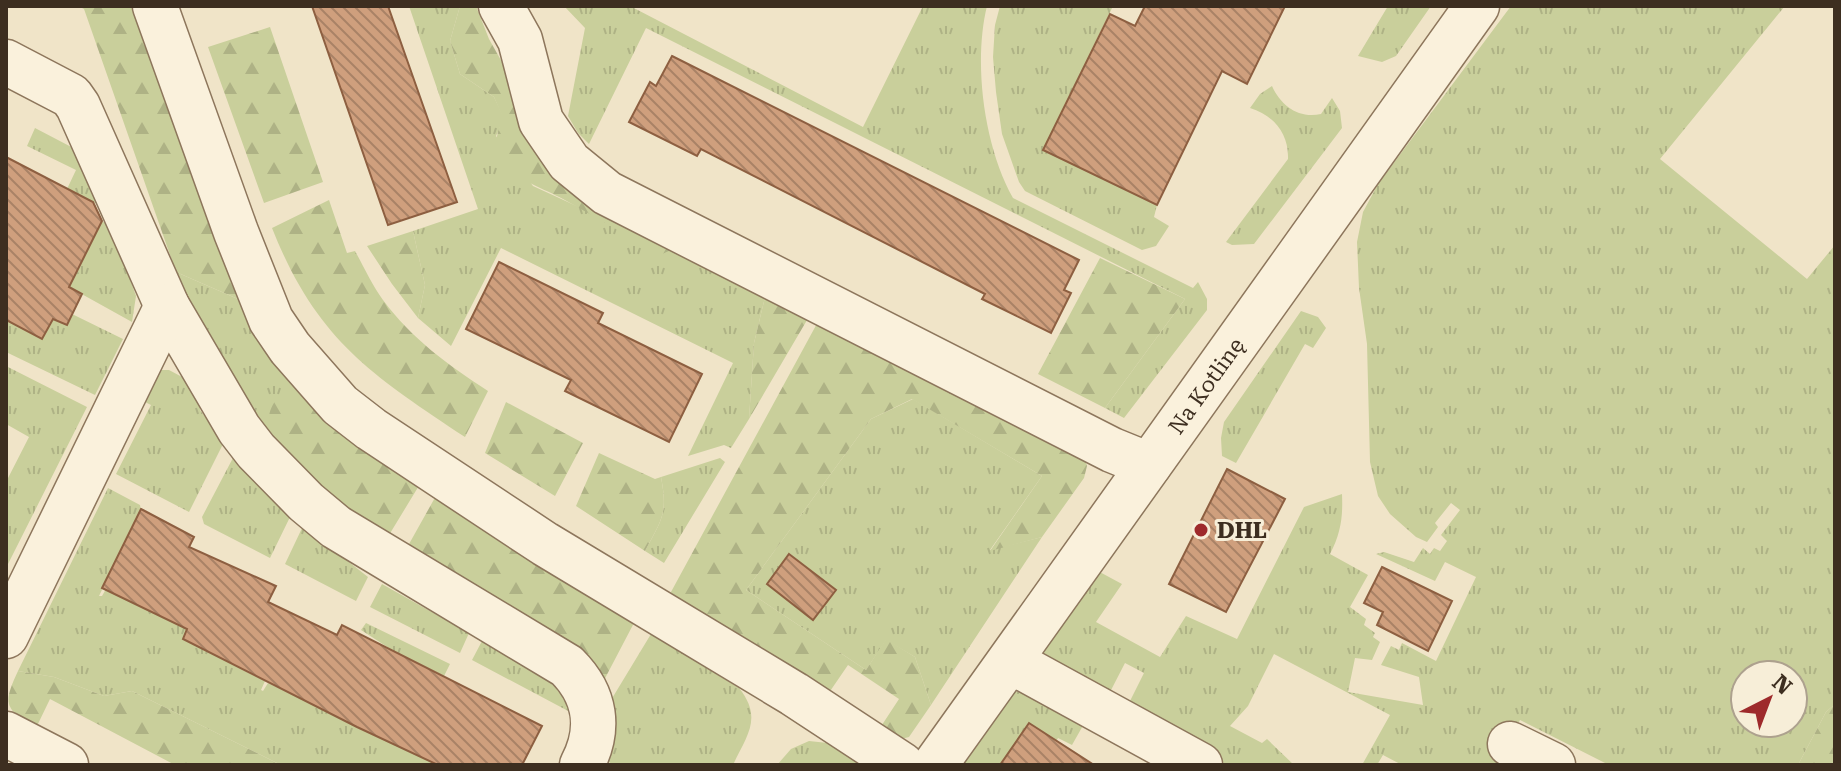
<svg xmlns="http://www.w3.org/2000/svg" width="1841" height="771" viewBox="0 0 1841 771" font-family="'Roboto Serif',serif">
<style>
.grass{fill:url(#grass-tufts);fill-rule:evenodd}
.forest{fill:url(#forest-firs)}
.building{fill:url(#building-back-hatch);stroke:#8d5f41;stroke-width:2}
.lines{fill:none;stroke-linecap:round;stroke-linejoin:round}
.minor-casing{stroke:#8d765c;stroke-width:47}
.minor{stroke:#faf1dc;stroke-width:44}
.poi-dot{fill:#9e2a2b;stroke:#f7eed8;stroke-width:3}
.labels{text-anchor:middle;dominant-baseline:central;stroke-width:6;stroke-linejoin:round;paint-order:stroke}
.street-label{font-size:22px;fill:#3d2e20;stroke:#f7eed8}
.poi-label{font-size:22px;font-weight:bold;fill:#3d2e20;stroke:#f7eed8;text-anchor:start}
</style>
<defs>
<pattern id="grass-tufts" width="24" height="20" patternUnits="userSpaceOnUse" patternTransform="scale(2)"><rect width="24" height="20" fill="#c9cf9b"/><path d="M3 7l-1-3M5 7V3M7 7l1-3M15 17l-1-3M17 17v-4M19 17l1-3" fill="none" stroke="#aeb285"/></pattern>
<pattern id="forest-firs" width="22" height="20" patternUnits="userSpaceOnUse" patternTransform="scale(2)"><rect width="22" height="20" fill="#c9cf9b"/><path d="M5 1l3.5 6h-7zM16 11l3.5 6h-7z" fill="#aeb285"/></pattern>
<pattern id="building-back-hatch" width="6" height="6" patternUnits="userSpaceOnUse" patternTransform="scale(2)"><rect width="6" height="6" fill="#cf9f7d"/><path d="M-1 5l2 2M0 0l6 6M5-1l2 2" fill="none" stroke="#a98266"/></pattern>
</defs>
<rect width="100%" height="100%" fill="#f0e4c8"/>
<!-- grass -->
<path class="grass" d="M 409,6 L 460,6 L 450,41 L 460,74 L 494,97 L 504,118 L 496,136 L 533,186 L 766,293 L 754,343 L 749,419 L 731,448 L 724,445 L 688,456 L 733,363 L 501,248 L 451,346 L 418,318 L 425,285 L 413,231 L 478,209 Z
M 564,6 L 630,6 L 863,127 L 923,6 L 987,6 C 973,63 984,146 1013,198 L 1193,288 L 1198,282 L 1207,299 L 1207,310 L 1124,418 L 1105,408 L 1185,299 L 646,28 L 589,144 L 578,133 L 568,116 L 585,28 Z
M 1000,6 L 1113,6 L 1043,150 L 1157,205 L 1154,217 L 1169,226 L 1156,246 L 1142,250 L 1025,191 L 1019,182 L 1002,134 L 996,92 L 993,57 L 995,25 Z
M 1388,6 L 1431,6 L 1396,56 L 1382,62 L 1358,56 Z
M 1511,6 L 1785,6 L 1660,159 L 1807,279 L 1835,245 L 1835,704 L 1826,712 L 1798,765 L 1609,765 L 1520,720 L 1496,765 L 1402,765 L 1383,755 L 1377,765 L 1362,765 L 1390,715 L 1274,654 L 1248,706 L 1230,726 L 1262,743 L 1267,739 L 1294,765 L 1228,765 L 1128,714 L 1128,705 L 1144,673 L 1125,663 L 1109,694 L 1038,657 L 1096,570 L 1122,584 L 1096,622 L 1160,657 L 1186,616 L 1237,639 L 1304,507 L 1342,494 C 1343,517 1341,533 1330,554 L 1368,575 L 1350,607 L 1366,619 L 1364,625 L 1375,633 L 1373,637 L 1380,642 L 1372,660 L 1355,658 L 1348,692 L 1423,705 L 1419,677 L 1381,665 L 1391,646 L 1399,650 L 1402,643 L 1436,661 L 1476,577 L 1445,562 L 1435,581 L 1376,554 L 1384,552 L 1414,562 L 1423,548 L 1430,554 L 1434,548 L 1440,551 L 1447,541 L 1441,535 L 1460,510 L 1451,503 L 1435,523 L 1438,527 L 1427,542 L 1416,537 L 1390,514 L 1378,496 L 1370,462 L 1367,344 L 1359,288 L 1357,242 L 1363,212 L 1378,184 ZM 1745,675 L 1793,675 L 1793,723 L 1745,723 Z
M 1272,86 C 1281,106 1299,119 1321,114 L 1332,98 L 1340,111 L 1342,128 L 1254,244 L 1232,245 L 1226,242 L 1288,159 C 1289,133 1273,115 1250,108 L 1260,94 Z
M 35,128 L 79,151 L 107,209 L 67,189 L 76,170 L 27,146 Z
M 102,221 L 112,228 L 136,296 L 132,322 L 69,287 Z
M 176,272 L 238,299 L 253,330 L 317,403 L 267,440 L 182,293 Z
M 1301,311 L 1318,317 L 1326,328 L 1313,348 L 1305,344 L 1236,463 L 1222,456 L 1221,438 L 1224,422 Z
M 72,314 L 123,339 L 95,395 L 6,352 L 6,320 L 42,338 L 53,319 Z
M 6,366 L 87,407 L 6,568 L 6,482 L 29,437 L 6,424 Z
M 161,370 L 169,370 L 184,378 L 200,397 L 200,410 L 224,442 L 189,512 L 116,474 L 151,405 L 139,399 L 155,374 Z
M 913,399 L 1042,476 L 990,550 L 1042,537 L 931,705 L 915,657 L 886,640 L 866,670 L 746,590 L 871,419 Z
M 234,456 L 269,496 L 291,515 L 270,558 L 204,524 L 202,517 Z
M 720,458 L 725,462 L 664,563 L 645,551 C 662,519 668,514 661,477 Z
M 108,488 L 140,505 L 141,510 L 99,596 L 102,596 L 106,589 L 187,629 L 183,639 L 265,681 L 261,690 L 263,691 L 268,683 L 438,765 L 281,765 L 132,691 L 104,696 L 54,677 L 18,671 Z
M 303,526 L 368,577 L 356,601 L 285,564 Z
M 382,584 L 469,633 L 460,653 L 370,607 Z
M 366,623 L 450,664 L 444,676 L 392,650 L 361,630 Z
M 651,634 L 739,688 C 763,718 747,735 733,765 L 614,765 L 600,757 L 608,705 Z
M 482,641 C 516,660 556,673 570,712 L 472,660 Z
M 1013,692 L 1021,692 L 1085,722 L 1072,745 L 1058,738 L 1043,765 L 962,765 Z
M 809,741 L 837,744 L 869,765 L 777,765 L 791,749 Z"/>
<!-- forest -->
<path class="forest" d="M 78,6 L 133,6 L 238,299 L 176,272 L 84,9 Z
M 460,6 L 476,6 L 489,39 L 507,71 L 673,249 L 660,255 C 628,236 596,217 563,199 C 540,186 517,182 502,158 C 493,144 497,132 503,118 L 494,97 L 460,74 L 450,41 Z
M 270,27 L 323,182 L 264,203 L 208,47 Z
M 329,200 L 347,253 L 355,251 C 364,267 372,285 383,300 C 412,339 448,365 488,391 L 465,437 C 370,374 316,339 272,228 Z
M 413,231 L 425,285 L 418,318 L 392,284 L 367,246 Z
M 1100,258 L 1185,299 L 1105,408 L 1038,374 Z
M 766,293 L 810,315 L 749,419 L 754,343 Z
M 820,318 L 1084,457 L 1087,466 L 1084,478 L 1042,537 L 990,551 L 1042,476 L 912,399 L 871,419 L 746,590 L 866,670 L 886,639 L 915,657 L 931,705 L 909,737 L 897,740 L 876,734 L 899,699 L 848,665 L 824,700 L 665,603 Z
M 283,393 L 317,403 L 420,484 L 386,540 L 354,521 L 267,440 C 267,422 268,404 283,393 Z
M 506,402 L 583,443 L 555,496 L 485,453 Z
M 599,453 L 655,479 L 661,477 C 668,514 662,519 645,551 L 576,506 Z
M 437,494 L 635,621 L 601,686 L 404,553 Z
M 18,671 L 54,677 L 104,696 L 132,691 L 281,765 L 175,765 L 50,699 L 36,728 C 5,709 2,705 18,671 Z
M 1835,704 L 1835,765 L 1798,765 L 1826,712 Z"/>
<!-- building -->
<path class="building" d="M 312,6 L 388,6 L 457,202 L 388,225 Z
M 1145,6 L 1285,6 L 1247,84 L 1222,71 L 1157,205 L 1043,150 L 1110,14 L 1135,26 Z
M 672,56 L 1079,260 L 1064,290 L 1071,293 L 1051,333 L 982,299 L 985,294 L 701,149 L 697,156 L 629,122 L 650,82 L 656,86 Z
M 6,157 L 93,202 L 102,221 L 69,287 L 82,294 L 67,325 L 53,319 L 42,339 L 6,320 Z
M 499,262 L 603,313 L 598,323 L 702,374 L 669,442 L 565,391 L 571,380 L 466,329 Z
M 1227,469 L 1285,499 L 1226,612 L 1169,584 Z
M 141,509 L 194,537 L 189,547 L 276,586 L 268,602 L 337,635 L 342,625 L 542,726 L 522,765 L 438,765 L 357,727 L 183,639 L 187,629 L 102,588 Z
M 789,554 L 836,590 L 813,620 L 767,584 Z
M 1382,567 L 1452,601 L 1428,651 L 1377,625 L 1383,612 L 1364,603 Z
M 1029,723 L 1094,765 L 1000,765 Z"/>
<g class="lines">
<defs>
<g id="minor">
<path d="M 155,6 L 236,232 L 271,320 L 290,348 L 340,405 L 371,429 L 545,544 L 794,694 L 902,765"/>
<path d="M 501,6 L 520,40 L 541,121 L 569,162 L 607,193 L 1112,450 L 1149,465"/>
<path d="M 6,62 L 71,96 L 78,106 L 167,306 L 239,429 L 256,451 L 306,502 L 336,527 L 567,666 C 596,695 601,729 582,765"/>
<path d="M 6,636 L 167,306"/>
<path d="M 1010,661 L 1200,765"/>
<path d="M 6,734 L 66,765"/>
<path d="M 1510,744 L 1553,765"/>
<path id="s1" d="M 935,765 L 1477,6"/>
</g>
</defs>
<!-- minor casing -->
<use href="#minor" class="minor-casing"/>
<!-- minor -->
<use href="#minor" class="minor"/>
</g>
<!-- markers -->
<circle class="poi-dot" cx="1201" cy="530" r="8"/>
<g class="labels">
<!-- street labels -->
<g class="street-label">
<text stroke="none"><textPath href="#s1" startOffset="466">Na Kotlinę</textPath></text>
</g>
<!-- poi labels -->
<g class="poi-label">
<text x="1217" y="530">DHL</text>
</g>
</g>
<!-- border -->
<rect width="1841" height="771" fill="none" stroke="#3d2e20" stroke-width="16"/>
<!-- north arrow -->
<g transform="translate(1769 699) rotate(42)"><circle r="38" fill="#f7eed8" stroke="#ada18e" stroke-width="2"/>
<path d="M0-6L14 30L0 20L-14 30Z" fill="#9e2a2b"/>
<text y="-12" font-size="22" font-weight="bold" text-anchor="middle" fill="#3d2e20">N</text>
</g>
</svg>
